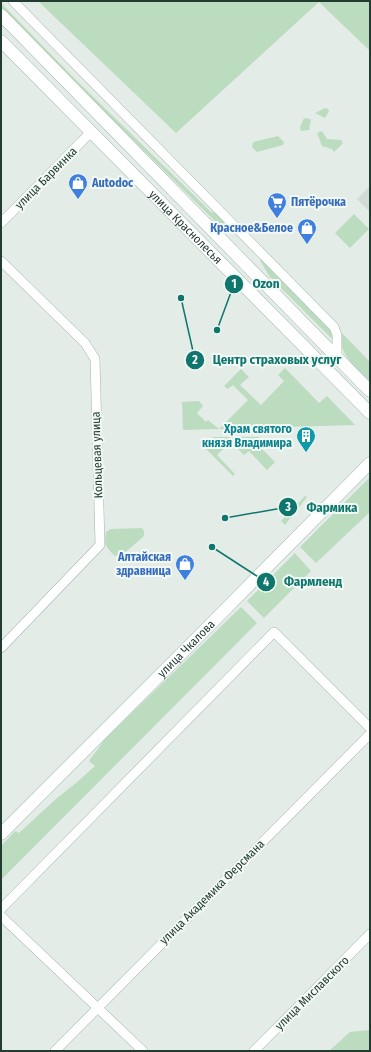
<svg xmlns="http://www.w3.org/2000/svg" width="371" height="1052" viewBox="0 0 371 1052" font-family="'Fira Sans Condensed',sans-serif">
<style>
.built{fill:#d1dcd5}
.green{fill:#bcdcc0}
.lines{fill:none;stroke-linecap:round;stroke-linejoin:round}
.street-casing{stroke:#a6b4ac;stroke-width:10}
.secondary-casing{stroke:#a4baaf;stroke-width:13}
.street{stroke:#fff;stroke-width:9}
.secondary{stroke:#fff;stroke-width:12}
.labels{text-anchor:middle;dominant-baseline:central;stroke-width:4;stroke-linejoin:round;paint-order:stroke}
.street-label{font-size:12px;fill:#233c32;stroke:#f3f9f5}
.shop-label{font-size:12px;font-weight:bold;fill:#366cbe;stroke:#f3f9f5;text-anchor:start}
.culture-label{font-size:12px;font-weight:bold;fill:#0d838f;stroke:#f3f9f5;text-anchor:end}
.leader{fill:none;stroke:#0f766e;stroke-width:1.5}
.callout-dot{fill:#0f766e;stroke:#f3f9f5;stroke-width:1.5}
.mark-label{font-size:12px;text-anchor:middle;font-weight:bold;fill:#fff}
.callout-label{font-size:13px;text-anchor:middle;font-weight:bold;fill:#0f766e;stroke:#f3f9f5;stroke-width:4;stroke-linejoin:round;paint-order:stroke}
</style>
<rect width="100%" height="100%" fill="#e3ece6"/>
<!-- built -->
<path class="built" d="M 370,186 L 370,212 L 357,199 Z"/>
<!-- green -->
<path class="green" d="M 38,1 L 370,1 L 370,51 L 319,2 L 176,133 Z
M 1,3 L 77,81 L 211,212 L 217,213 L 227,223 L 222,228 L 75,83 L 1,7 Z
M 325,108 L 328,109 L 329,111 L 325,118 L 315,113 Z
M 304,118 L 311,119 L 309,130 L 301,131 L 300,127 Z
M 322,131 L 327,139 L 341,140 L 343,143 L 334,152 L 332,149 L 322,146 L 317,133 Z
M 278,136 L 284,142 L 283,145 L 257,152 L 252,147 L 253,142 Z
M 354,214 L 369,229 L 350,248 L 335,233 Z
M 262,258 L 330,327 L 334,341 L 269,276 L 260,260 Z
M 342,333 L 370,362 L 370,381 C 357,368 336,353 342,333 Z
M 285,368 L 319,403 L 327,396 L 355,425 L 183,430 L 182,402 L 199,401 L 203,406 L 197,413 L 206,422 L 208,420 L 219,429 L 248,400 L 233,385 L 228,389 L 224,386 L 241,369 L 249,377 L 240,385 L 261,405 L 284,381 L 278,375 Z
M 213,437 L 258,437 L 260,438 L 260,447 L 275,462 L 267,470 L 249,451 L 244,455 L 231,442 L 217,455 L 235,474 L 233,476 L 205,448 Z
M 370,477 L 370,512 L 316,563 L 300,547 Z
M 305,496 L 307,497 L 285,525 L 281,521 Z
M 142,528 L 144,531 L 144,536 C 139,540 122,557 116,556 C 112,555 108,548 105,544 L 106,532 L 111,529 Z
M 295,553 L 311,571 L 264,618 L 247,601 Z
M 241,607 L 257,623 L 1,880 L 1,846 L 15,831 L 19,833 L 57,798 L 76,783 L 95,766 L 89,761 L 105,739 Z
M 370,1030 L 370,1051 L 329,1051 L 350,1032 Z"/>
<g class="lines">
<defs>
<path id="street" d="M 13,1 L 334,327 L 337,335 L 337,359
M 1,223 L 91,132
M 1,261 L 85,343 L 95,359 L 100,545 L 1,648
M 1,909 L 274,632 L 370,728
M 1,916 L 143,1051
M 55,1051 L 370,734
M 254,1051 L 370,934"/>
<g id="secondary">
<path d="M 1,15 L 370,391"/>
<path id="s1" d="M 1,41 L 370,413"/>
<path id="s2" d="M 1,834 L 195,640 L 370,463"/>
</g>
</defs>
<!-- street casing -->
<use href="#street" class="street-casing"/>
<!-- secondary casing -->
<use href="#secondary" class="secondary-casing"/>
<!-- street -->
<use href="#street" class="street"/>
<!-- secondary -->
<use href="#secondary" class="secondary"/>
</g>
<!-- icons -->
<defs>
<symbol id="shop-pin" viewBox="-11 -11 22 30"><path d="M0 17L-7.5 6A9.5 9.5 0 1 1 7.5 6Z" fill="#3f7fe0" stroke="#f3f9f5"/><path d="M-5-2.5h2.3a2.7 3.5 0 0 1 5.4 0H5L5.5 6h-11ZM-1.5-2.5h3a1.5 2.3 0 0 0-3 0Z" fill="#fff"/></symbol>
<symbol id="supermarket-pin" viewBox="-11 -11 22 30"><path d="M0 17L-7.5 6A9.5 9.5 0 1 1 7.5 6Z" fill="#3f7fe0" stroke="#f3f9f5"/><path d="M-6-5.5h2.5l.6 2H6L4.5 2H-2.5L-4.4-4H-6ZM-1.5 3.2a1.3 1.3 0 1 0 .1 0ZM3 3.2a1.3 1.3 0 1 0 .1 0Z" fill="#fff"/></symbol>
<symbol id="building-pin" viewBox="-11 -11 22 30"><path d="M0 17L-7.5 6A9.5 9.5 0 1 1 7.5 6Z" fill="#0f9aa8" stroke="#f3f9f5"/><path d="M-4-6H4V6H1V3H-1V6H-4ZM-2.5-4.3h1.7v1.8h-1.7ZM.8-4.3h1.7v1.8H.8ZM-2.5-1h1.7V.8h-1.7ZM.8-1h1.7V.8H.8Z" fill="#fff"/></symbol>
</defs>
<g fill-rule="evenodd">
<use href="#shop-pin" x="67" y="172" width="22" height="30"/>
<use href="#supermarket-pin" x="266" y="191" width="22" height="30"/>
<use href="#shop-pin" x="296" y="217" width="22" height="30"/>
<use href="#building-pin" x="295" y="425" width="22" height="30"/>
<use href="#shop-pin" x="174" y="553" width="22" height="30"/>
</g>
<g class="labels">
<!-- street labels -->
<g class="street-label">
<text transform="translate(46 178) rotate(-45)">улица Барвинка</text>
<text stroke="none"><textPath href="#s1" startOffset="262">улица Краснолесья</textPath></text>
<text transform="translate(97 455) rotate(-92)">Кольцевая улица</text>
<text stroke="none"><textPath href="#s2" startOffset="262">улица Чкалова</textPath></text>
<text transform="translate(212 892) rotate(-45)">улица Академика Ферсмана</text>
<text transform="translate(312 993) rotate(-45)">улица Миславского</text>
</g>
<!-- shop labels -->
<g class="shop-label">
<text x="92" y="183">Autodoc</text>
<text x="291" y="202">Пятёрочка</text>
<text x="293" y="228" text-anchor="end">Красное&amp;Белое</text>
<text x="171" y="557" text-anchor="end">Алтайская<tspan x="171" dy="14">здравница</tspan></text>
</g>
<!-- culture labels -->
<g class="culture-label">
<text x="292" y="429">Храм святого<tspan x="292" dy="14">князя Владимира</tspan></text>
</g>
</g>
<!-- callouts -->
<path class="leader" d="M217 330L234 284M181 298L195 360M225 518L288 507M212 547L266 582"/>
<g class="callout-dot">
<circle cx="217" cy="330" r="4"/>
<circle cx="181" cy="298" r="4"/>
<circle cx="225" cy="518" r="4"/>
<circle cx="212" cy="547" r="4"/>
<circle cx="234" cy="284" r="10"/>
<circle cx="195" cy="360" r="10"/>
<circle cx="288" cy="507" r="10"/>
<circle cx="266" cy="582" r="10"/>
</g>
<g class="mark-label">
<text x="234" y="288">1</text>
<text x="195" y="364">2</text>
<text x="288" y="511">3</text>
<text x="266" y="586">4</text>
</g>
<g class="callout-label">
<text x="266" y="288">Ozon</text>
<text x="277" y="364">Центр страховых услуг</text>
<text x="332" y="512">Фармика</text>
<text x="313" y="586">Фармленд</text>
</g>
<!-- border -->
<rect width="371" height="1052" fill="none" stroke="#233c32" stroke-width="4"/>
</svg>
